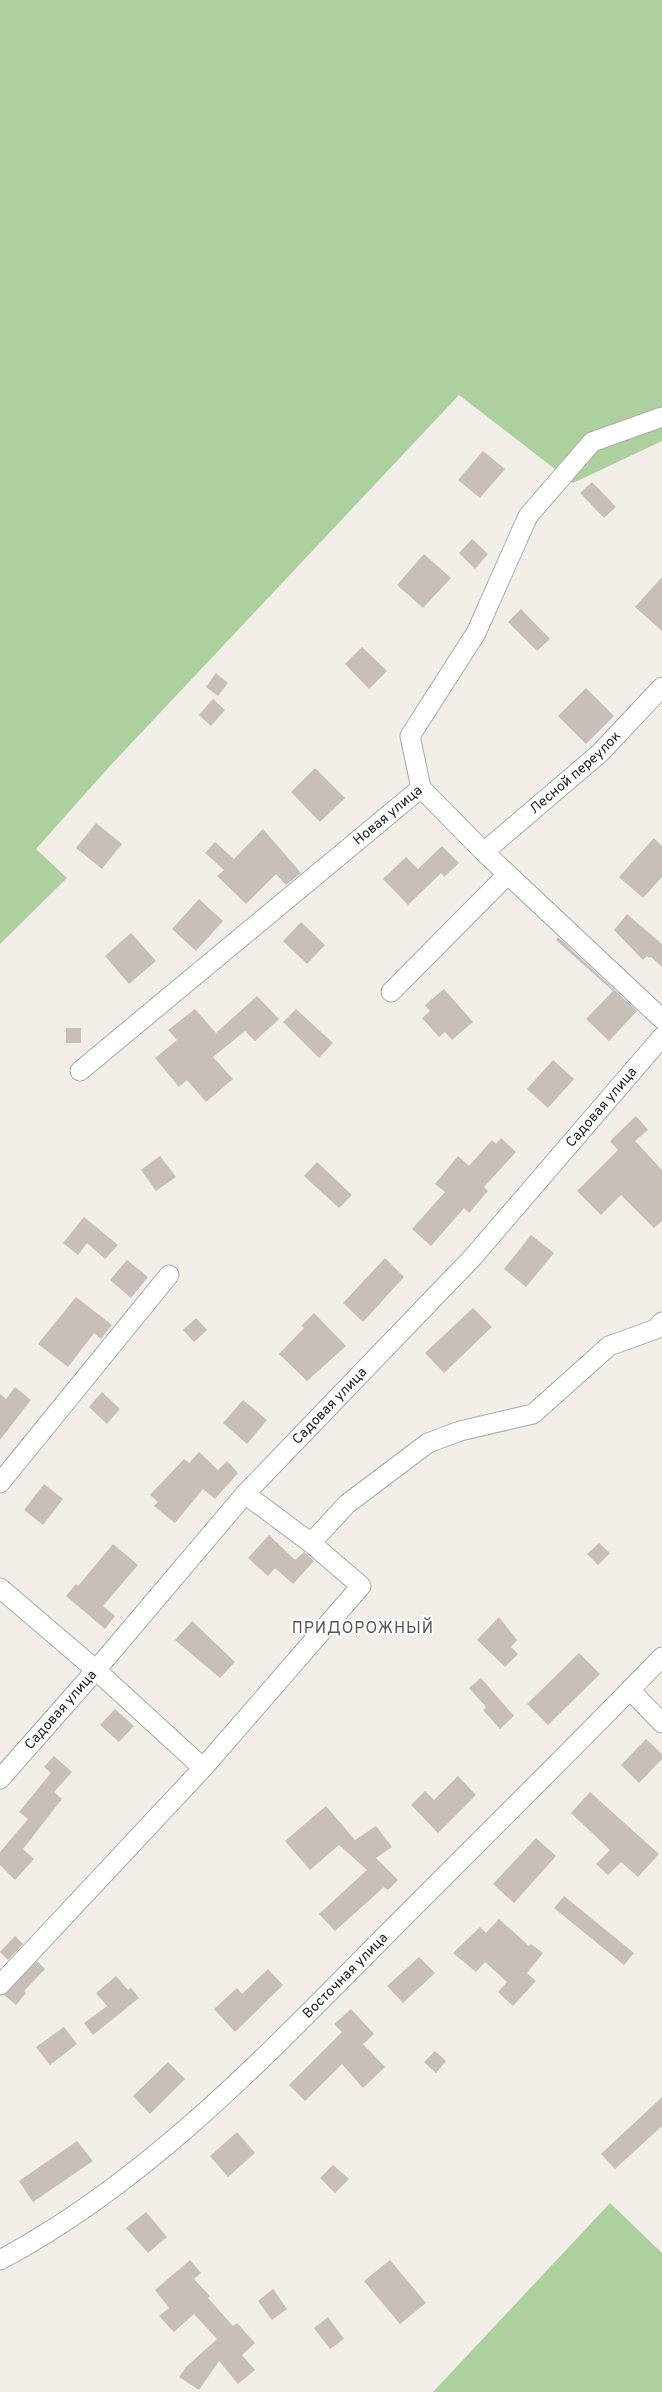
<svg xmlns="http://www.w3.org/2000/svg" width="662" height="2392" viewBox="0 0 662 2392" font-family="Overpass,sans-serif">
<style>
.forest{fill:#add19e}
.building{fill:#c7bfb8}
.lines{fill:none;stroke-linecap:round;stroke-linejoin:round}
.minor-casing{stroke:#a9a9a9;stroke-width:21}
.minor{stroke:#fff;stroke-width:19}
.labels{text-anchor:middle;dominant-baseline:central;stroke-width:4;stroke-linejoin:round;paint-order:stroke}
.street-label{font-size:14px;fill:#222;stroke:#fff}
.quarter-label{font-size:16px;letter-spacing:1px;fill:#555;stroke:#fff}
</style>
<rect width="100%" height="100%" fill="#f2efe9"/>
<!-- forest -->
<path class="forest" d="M 0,0 L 662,0 L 662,441 L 573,483 L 459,395 L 109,767 L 36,849 L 67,878 L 0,944 Z
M 610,2203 L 662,2253 L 662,2392 L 433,2392 Z"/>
<!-- building -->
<path class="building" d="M 483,451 L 505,469 L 480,498 L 458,480 Z
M 592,482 L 616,507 L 604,518 L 580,493 Z
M 472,539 L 488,554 L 475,569 L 459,553 Z
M 424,554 L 451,578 L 423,608 L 397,585 Z
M 662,577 L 662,631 L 635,607 Z
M 521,609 L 550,639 L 537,651 L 508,622 Z
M 362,647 L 387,671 L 369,689 L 345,664 Z
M 216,673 L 228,683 L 218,696 L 206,687 Z
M 586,688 L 614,716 L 586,744 L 558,716 Z
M 213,699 L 225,710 L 211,726 L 199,715 Z
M 315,768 L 345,798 L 320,822 L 291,792 Z
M 96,823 L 122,844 L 102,869 L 76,848 Z
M 263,829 L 301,873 L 286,885 L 276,874 L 246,904 L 217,876 L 224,870 L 205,853 L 215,842 L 234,859 Z
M 654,838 L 662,846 L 662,877 L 643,898 L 619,877 Z
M 442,846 L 459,863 L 444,877 L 441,873 L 408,905 L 383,879 L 406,857 L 418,869 Z
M 199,899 L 223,921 L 196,951 L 172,929 Z
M 627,914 L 662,944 L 662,967 L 651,957 L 649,958 L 647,956 L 643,960 L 614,930 Z
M 301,922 L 325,945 L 307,964 L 283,941 Z
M 131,933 L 156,961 L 129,984 L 105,956 Z
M 558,937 L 637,1011 L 609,1041 L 586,1019 L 613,991 L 556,940 Z
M 444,989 L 473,1022 L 452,1040 L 445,1032 L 439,1037 L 422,1018 L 430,1011 L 425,1005 Z
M 257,996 L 279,1019 L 255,1041 L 245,1031 L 213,1057 L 233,1079 L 206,1102 L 187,1080 L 179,1087 L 155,1058 L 177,1040 L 168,1030 L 195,1009 L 216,1033 Z
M 296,1009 L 333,1043 L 319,1058 L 283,1022 Z
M 66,1028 L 81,1028 L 81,1043 L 66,1043 Z
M 553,1060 L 574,1079 L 548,1108 L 527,1089 Z
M 636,1116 L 648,1130 L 635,1141 L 662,1170 L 662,1221 L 654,1228 L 621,1195 L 601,1215 L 577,1191 L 618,1150 L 610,1141 Z
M 501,1138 L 516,1152 L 484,1187 L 488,1191 L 469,1213 L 464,1208 L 431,1246 L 412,1229 L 445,1192 L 435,1184 L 458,1156 L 469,1166 L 492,1140 L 496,1144 Z
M 160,1156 L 176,1177 L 156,1191 L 141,1170 Z
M 317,1162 L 352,1195 L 339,1208 L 304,1176 Z
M 84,1217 L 118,1245 L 105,1259 L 87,1243 L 78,1255 L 63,1243 Z
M 531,1235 L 554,1253 L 526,1287 L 504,1269 Z
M 385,1258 L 404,1277 L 363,1322 L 343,1303 Z
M 127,1260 L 148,1277 L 131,1298 L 110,1280 Z
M 76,1297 L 112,1325 L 101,1339 L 94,1333 L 68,1367 L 38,1344 Z
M 473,1308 L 492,1327 L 444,1373 L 425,1353 Z
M 314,1313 L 346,1346 L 307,1381 L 279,1354 L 304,1328 L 301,1326 Z
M 196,1318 L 207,1330 L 194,1342 L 183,1330 Z
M 15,1387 L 31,1400 L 0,1440 L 0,1394 L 6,1399 Z
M 102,1392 L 120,1409 L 107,1424 L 89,1407 Z
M 243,1400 L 267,1420 L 247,1444 L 223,1423 Z
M 199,1452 L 218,1470 L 227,1461 L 238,1473 L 215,1499 L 203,1489 L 175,1523 L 154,1506 L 158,1502 L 150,1495 L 184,1459 L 189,1463 Z
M 44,1484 L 63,1499 L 43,1525 L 24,1510 Z
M 269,1535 L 295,1560 L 304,1552 L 314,1561 L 293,1584 L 275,1568 L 268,1576 L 248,1558 Z
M 599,1543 L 610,1553 L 598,1565 L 587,1554 Z
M 113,1544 L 138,1565 L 103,1606 L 115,1616 L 105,1629 L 66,1596 L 76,1584 L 78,1586 Z
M 499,1617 L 517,1640 L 511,1647 L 518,1654 L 505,1667 L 477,1640 Z
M 192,1621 L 235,1662 L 220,1678 L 175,1640 Z
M 579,1653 L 600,1674 L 548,1725 L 527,1704 Z
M 481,1678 L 514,1716 L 500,1729 L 483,1710 L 486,1707 L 469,1688 Z
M 115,1709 L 134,1726 L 119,1742 L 100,1725 Z
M 646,1739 L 662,1754 L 662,1759 L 639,1783 L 621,1765 Z
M 54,1756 L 72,1772 L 54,1792 L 62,1799 L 23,1849 L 34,1859 L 15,1880 L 0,1865 L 0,1852 L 28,1819 L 19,1812 L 51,1773 L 44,1767 Z
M 458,1776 L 476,1795 L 438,1833 L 411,1805 L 425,1791 L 434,1800 Z
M 590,1792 L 659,1854 L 638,1877 L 621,1862 L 608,1875 L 596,1864 L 610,1850 L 571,1813 Z
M 326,1806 L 355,1840 L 376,1826 L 392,1847 L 376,1858 L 398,1880 L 388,1890 L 384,1887 L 335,1931 L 319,1914 L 367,1870 L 339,1845 L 310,1870 L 285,1841 Z
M 536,1838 L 556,1856 L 514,1903 L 493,1884 Z
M 564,1896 L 634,1953 L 624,1965 L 554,1908 Z
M 499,1919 L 529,1946 L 531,1944 L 543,1953 L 527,1973 L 536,1981 L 513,2006 L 498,1992 L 507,1982 L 485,1962 L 476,1972 L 453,1953 L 480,1927 L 486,1933 Z
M 15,1936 L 23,1944 L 8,1960 L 0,1952 Z
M 419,1957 L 435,1973 L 403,2003 L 387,1986 Z
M 37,1961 L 45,1969 L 24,1991 L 26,1993 L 16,2005 L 4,1995 Z
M 268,1969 L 283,1985 L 235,2032 L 214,2009 L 237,1988 L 242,1994 Z
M 116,1976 L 128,1990 L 131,1988 L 139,1998 L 93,2035 L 84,2023 L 107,2006 L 96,1993 Z
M 351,2009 L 374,2034 L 363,2044 L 385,2067 L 363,2088 L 342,2064 L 305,2101 L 289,2085 L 342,2032 L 334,2024 Z
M 64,2027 L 77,2044 L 50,2065 L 36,2047 Z
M 435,2051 L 446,2061 L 436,2073 L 424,2062 Z
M 168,2062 L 185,2079 L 150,2114 L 133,2096 Z
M 662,2097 L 662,2126 L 615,2169 L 601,2154 Z
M 237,2132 L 255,2153 L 228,2177 L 210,2156 Z
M 77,2141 L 93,2161 L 33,2202 L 19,2181 Z
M 333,2165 L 349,2179 L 335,2193 L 320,2178 Z
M 146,2212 L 167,2237 L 148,2253 L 126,2228 Z
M 190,2260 L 201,2273 L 194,2279 L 210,2296 L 208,2298 L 233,2326 L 237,2323 L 255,2343 L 242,2355 L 255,2370 L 238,2384 L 219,2361 L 199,2390 L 179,2377 L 186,2367 L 217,2339 L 194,2314 L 174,2332 L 159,2316 L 169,2308 L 155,2290 Z
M 390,2260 L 426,2303 L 400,2324 L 364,2281 Z
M 273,2289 L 287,2309 L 272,2320 L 258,2301 Z
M 328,2317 L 344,2339 L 330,2349 L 314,2328 Z"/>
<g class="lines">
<defs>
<g id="minor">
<path d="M 421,788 L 484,852 L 662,1019"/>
<path id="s1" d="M 484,852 L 600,753 L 662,687"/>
<path d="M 391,992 L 507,875"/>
<path id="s2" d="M 80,1071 L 421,788 L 410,736 L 476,633 L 528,516 L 592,442 L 662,417"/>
<path d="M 0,1483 L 169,1275"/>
<path d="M 311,1543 L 347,1504 L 428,1443 L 460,1431 L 533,1414 L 609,1346 L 656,1329 L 662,1322"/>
<path d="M 0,1588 L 96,1670 L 203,1768"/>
<path d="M 630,1690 L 662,1723"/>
<path id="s3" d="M 0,1779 L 96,1670 L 245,1494 L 473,1257 L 662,1037"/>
<path d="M 0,1985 L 203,1768 L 361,1586 L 311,1543 L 245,1494"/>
<path id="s4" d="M 0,2260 C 145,2183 262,2060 376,1945 C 471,1849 568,1754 662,1657"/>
</g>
</defs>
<!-- minor casing -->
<use href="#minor" class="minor-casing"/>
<!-- minor -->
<use href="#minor" class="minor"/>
</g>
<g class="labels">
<!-- street labels -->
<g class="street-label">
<text stroke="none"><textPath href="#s1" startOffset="121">Лесной переулок</textPath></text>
<text stroke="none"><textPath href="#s2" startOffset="400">Новая улица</textPath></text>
<text stroke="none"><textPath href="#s3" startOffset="902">Садовая улица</textPath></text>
<text stroke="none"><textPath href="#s3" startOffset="498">Садовая улица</textPath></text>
<text stroke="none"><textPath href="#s3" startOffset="92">Садовая улица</textPath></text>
<text stroke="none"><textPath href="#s4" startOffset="449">Восточная улица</textPath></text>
</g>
<!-- quarter labels -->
<g class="quarter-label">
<text x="363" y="1629">ПРИДОРОЖНЫЙ</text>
</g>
</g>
</svg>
